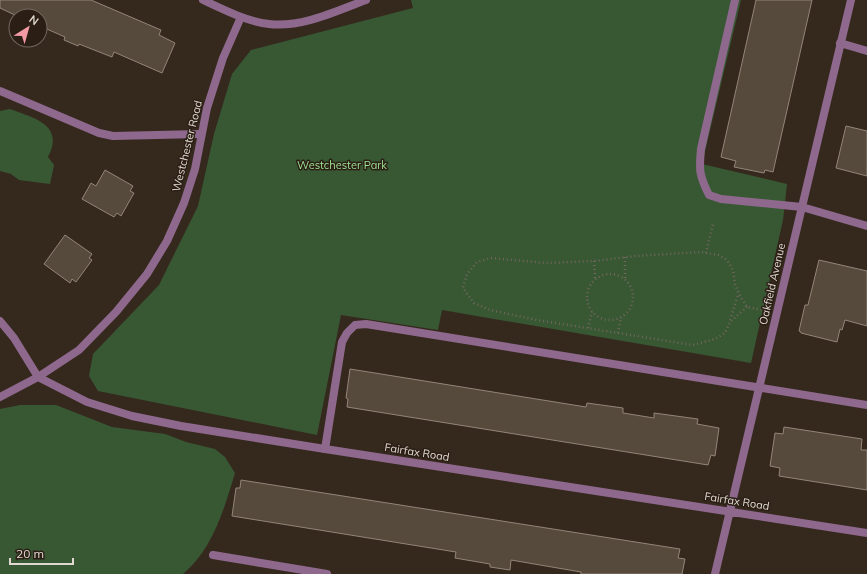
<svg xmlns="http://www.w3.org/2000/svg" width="867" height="574" font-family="Mulish,sans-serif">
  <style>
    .green { fill: #385834 }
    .building { fill: #564a3d; stroke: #938578 }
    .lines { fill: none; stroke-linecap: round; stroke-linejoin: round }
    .path { stroke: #70665c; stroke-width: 2.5; stroke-dasharray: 1 3; stroke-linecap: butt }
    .lane { stroke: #8f698d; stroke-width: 8 }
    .street { stroke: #8f698d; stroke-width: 8 }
    .labels { text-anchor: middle; stroke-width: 3; stroke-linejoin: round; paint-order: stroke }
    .street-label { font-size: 11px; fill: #e0d8d1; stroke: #2b1f15 }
    .park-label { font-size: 11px; fill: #9de395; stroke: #2b1f15 }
  </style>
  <rect width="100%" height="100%" fill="#35291e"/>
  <!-- green -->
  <path class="green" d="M411 0H741L702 164 787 184 783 220 751 363 442 310 438 330 341 315 317 435 98 391 89 376 93 354 159 285 198 206 214 134 232 74 251 50 413 8Z
    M10 109C34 118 65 125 48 157L54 165 50 184 19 180 11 174 0 171V111Z
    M20 405H56L112 427 165 434 186 442 215 449 225 457 235 473C224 509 213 549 183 574H0V409Z"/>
  <!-- building -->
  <path class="building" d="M0 0H91L161 30 159 35 175 43 162 73 114 52 112 57 79 44 78 46 64 40 65 37 40 26V16H17L0 8Z
    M756 0H812L773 172 765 170 764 173 734 167 736 161 721 157Z
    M846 126 867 131V176L836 168Z
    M105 170 133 186 130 191 134 193 121 216 117 213 114 217 82 199 91 183 96 186Z
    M65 235 92 254 89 258 92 260 76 282 72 279 70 283 44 264Z
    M819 260 867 271V326L845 320 842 330 840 329 837 342 801 333V332L799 331 805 305H808Z
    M350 369 586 407 587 403 623 408V413L654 418V413L698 419 697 424 719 428 715 456 711 455 708 465 347 407 348 399 346 398Z
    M784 427 862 439 861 450H867V490L779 476 780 468 770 466 775 433 783 434Z
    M241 480 680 549 678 558 685 559 682 574H581V572L511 560 510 570 490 567V564L455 558 456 552 232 516 236 488H240Z"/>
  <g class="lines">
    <!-- path -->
    <path class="path" d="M706 253 713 224
      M625 257V280
      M594 261 595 278
      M587 297a23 23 0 1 1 46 0a23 23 0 1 1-46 0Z
      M747 307 730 322 725 333 715 339 693 345 537 320 490 310 474 303 463 288 467 274 477 262 491 258 546 263 594 261 636 256 701 252 718 255 727 260 733 270 735 284 739 294 747 307 763 310
      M730 320 738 295
      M588 328 592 312
      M618 333 621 317"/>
    <!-- lane -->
    <path class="lane" d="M735 0 701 149C699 170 699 175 709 195L721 199 802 207
      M840 43 867 51
      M0 91 99 133 113 136 201 134
      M325 449 342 342 347 333 355 325 366 324 867 405
      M213 555 327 574"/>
    <!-- street -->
    <path class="street" d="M203 0C222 9 248 22 269 24 302 28 336 11 366 0
      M802 207 867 226
      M0 321 14 338 38 377 87 402 132 416 181 426 325 449 867 533
      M0 397 38 377 79 350 116 312 147 274 167 241 184 203 195 169 207 108 223 58 241 17
      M715 574 851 0"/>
  </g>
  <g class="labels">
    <!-- street labels -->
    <g class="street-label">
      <text transform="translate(187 146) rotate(-76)" y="4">Westchester Road</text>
      <text transform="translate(772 284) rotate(-77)" y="4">Oakfield Avenue</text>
      <text transform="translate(417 452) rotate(9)" y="4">Fairfax Road</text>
      <text transform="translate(737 501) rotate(9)" y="4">Fairfax Road</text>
    </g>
    <!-- park labels -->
    <g class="park-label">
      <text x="342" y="169">Westchester Park</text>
    </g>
  </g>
  <!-- north arrow -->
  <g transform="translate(28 28) rotate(37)"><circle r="19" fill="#2b1f15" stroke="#736960"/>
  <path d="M0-3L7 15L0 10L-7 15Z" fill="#f49aa4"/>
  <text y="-6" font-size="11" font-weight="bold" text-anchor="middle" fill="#e0d8d1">N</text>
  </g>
  <!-- scale -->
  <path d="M10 558v6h63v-6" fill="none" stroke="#e0d8d1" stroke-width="2"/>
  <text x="16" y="558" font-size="12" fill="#e0d8d1" stroke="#2b1f15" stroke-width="3" paint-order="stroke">20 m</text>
</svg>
